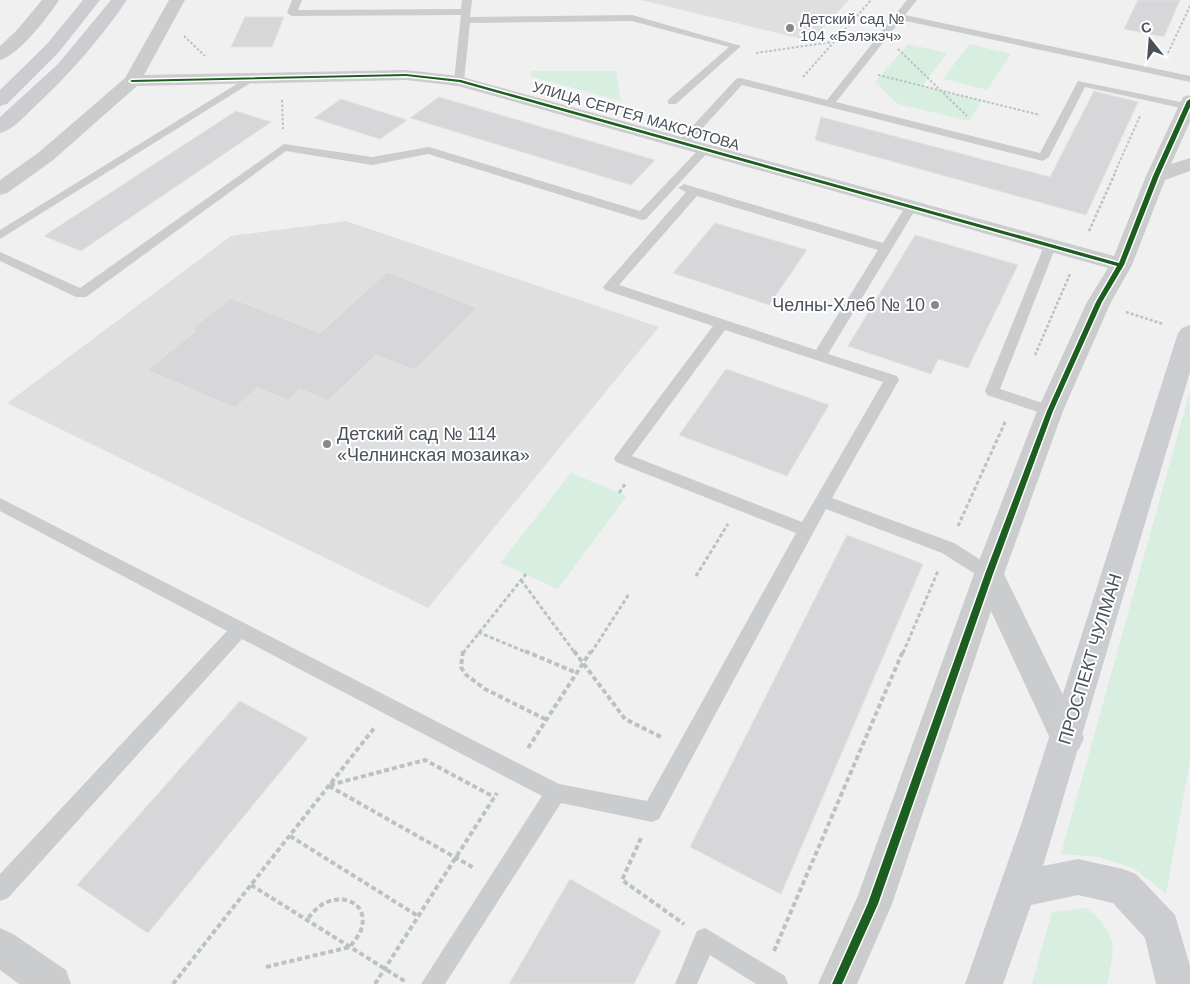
<svg xmlns="http://www.w3.org/2000/svg" width="1190" height="984" font-family="Arial,sans-serif">
  <style>
    .education { fill: #dfdfe0 }
    .green { fill: #d7eee0 }
    .building { fill: #d7d7d9; stroke: #e2e2e3 }
    .lines { fill: none; stroke-linecap: round; stroke-linejoin: round }
    .path-far3 { stroke: #b9c3c0; stroke-width: 2; stroke-dasharray: 2.5 2; stroke-linecap: butt }
    .path-far2 { stroke: #b9c3c0; stroke-width: 2.5; stroke-dasharray: 3 2; stroke-linecap: butt }
    .path-far1 { stroke: #b9c3c0; stroke-width: 3; stroke-dasharray: 4 2.5; stroke-linecap: butt }
    .path { stroke: #b9c3c0; stroke-width: 4; stroke-dasharray: 5 3; stroke-linecap: butt }
    .lane { fill: #cbccce; fill-rule: evenodd }
    .street { fill: #cbccce; fill-rule: evenodd }
    .secondary { fill: #cbcdd0; fill-rule: evenodd }
    .cycleway-casing { stroke: #fff; stroke-width: 3 }
    .cycleway { fill: #1b5e20; fill-rule: evenodd }
    .poi-dot { fill: #84898f; stroke: #fff; stroke-width: 2 }
    .labels { text-anchor: middle; stroke-width: 4; stroke-linejoin: round; paint-order: stroke }
    .far-poi-label { font-size: 15px; fill: #49525b; stroke: #fff; text-anchor: start }
    .far-street-label { font-size: 15px; fill: #49525b; stroke: #fff }
    .poi-label { font-size: 18px; fill: #49525b; stroke: #fff; text-anchor: end }
    .street-label { font-size: 18px; fill: #49525b; stroke: #fff }
  </style>
  <rect width="100%" height="100%" fill="#f1f0f0"/>
  <!-- education -->
  <path class="education" d="M641 0H849L810 41Z
    M346 221 659 327 428 608 7 403 231 236Z"/>
  <!-- green -->
  <path class="green" d="M908 44 947 53 922 86 982 101 969 121 898 104 875 82Z
    M969 44 1011 54 987 90 943 79Z
    M532 71H616L621 101 529 76Z
    M1190 391V761L1166 894 1135 869 1099 857 1061 854Z
    M571 473 627 496 558 589 500 563Z
    M1086 908C1118 934 1116 945 1107 984H1032L1052 912Z"/>
  <!-- building -->
  <path class="building" d="M1138 0H1180L1164 37 1124 29Z
    M245 17H284L272 47H231Z
    M1094 91 1138 102 1086 215 815 140 821 117 1050 177Z
    M439 97 655 160 631 185 410 118Z
    M341 99 407 120 380 139 314 118Z
    M236 111 271 122 81 251 44 236Z
    M715 223 807 250 769 305 673 273Z
    M915 235 1018 265 968 368 938 359 931 374 848 346Z
    M387 272 477 308 415 370 376 355 328 401 300 389 288 400 257 388 235 408 147 370 196 331 192 329 231 298 320 333Z
    M726 369 829 405 787 476 679 435Z
    M847 535 923 564 781 894 690 847Z
    M240 701 308 738 148 933 77 885Z
    M570 879 661 931 634 984H509Z"/>
  <g class="lines">
    <!-- path-far3 -->
    <path class="path-far3" d="M184 36 205 56
      M898 49 967 116
      M756 53 853 39
      M1168 53 1190 6
      M878 75 1040 115
      M803 77 871 0
      M282 100 283 129
      M1115 172 1140 116"/>
    <!-- path-far2 -->
    <path class="path-far2" d="M1089 231 1116 171
      M1126 312 1163 324
      M1035 355 1070 274"/>
    <!-- path-far1 -->
    <path class="path-far1" d="M619 493 626 483
      M958 526 1006 420
      M696 576 728 524
      M521 580 575 653
      M478 632 528 653
      M463 653 526 574
      M591 653 629 594
      M903 653 938 571"/>
    <!-- path -->
    <path class="path" d="M463 651 461 667 465 674 485 689 547 720
      M525 651 577 673
      M574 651 625 719 663 738
      M528 748 591 651
      M330 785 425 760 494 797
      M329 786 474 868
      M290 836 418 916
      M641 838 622 880 684 924
      M251 885 406 982
      M774 951 903 651
      M266 967 350 947C353 942 359 936 361 930 369 906 348 894 327 902 319 905 312 913 307 920
      M173 984 375 727
      M375 984 497 793"/>
    <!-- lane -->
    <path class="lane" d="M292 0H302L298 10 461 9 462 0H472L470 17 632 15 741 46 676 104H668V100L729 47 632 21 470 23 464 81 459 84 454 81 461 15 292 16 287 13Z
      M907 0H917L905 15 1190 76V82L901 20 836 102 1040 153 1078 81 1190 104V110L1085 87 1049 157 1043 161 742 85 686 146H678L676 144 736 79 740 78 827 100Z
      M253 74 258 77 257 79 0 239V230Z
      M284 144 372 157 429 147 640 211 700 148H708L710 150 646 219 642 220 428 154 372 165 286 151 86 297H76L0 261V252L80 288Z
      M684 184 883 243 907 204H915L917 207 828 354 897 376 899 380 832 498 954 543 995 569 998 574 995 579 989 581 983 579 942 553 826 509 659 819 652 822 561 803 445 984H421L542 796 242 639 8 898 0 901V874L227 631 0 511V498L559 784 647 801 796 533 616 462 614 458 713 326 605 290 603 287 686 192 678 188ZM697 196 878 250 816 350 619 285ZM725 330 883 382 802 522 632 456Z
      M1050 242 1056 246 1000 389 1055 407 1058 411 1055 415 1050 416 987 395 985 391 1044 246Z
      M705 928 785 976 788 984H756L710 955 697 984H675L697 931Z"/>
    <!-- street -->
    <path class="street" d="M42 0H59C48 17 19 55 0 60V46L17 30Z
      M169 0H185L144 75 406 70 459 76 1114 256 1146 176 1181 101 1183 97 1190 95V122L1171 164 1190 158V171L1165 180 1132 265 1111 302 1063 411 1004 574 1084 738 1079 749 1067 753 1055 749 991 611 892 904 857 984H818L857 898 974 574 1037 411 1087 302 1108 268 458 86 406 80 137 86 52 161 7 193 0 195V180L38 153 125 78Z
      M0 928 13 934 66 970 71 984H19L0 970Z"/>
    <!-- secondary -->
    <path class="secondary" d="M83 0H100L59 52 7 104 0 106V90L47 44Z
      M111 0H127C99 41 67 77 31 110 22 119 12 130 0 133V117L58 64Z
      M1190 325V372L1043 866 1078 859 1123 869 1136 874 1175 915 1190 966V984H1156L1145 938 1113 903 1078 895 1031 905 1003 984H965L1022 822 1178 333 1182 328Z"/>
    <!-- cycleway casing -->
    <g class="cycleway-casing">
      <path id="cycleway" d="M406 74 461 80 1119 263 1153 176 1187 101 1190 99V107L1159 176 1124 265 1102 302 1053 411 993 574 878 904 842 984H832L868 903 985 574 1047 411 1096 302 1117 266 459 82 406 76 132 82 130 81 132 80Z"/>
    </g>
    <!-- cycleway -->
    <use href="#cycleway" class="cycleway"/>
  </g>
  <!-- markers -->
  <g class="poi-dot">
    <circle cx="790" cy="28" r="5"/>
    <circle cx="935" cy="305" r="5"/>
    <circle cx="327" cy="444" r="5"/>
  </g>
  <g class="labels">
    <!-- far-poi labels -->
    <g class="far-poi-label">
      <text x="800" y="24">Детский сад №<tspan x="800" dy="17">104 «Бэлэкэч»</tspan></text>
    </g>
    <!-- far-street labels -->
    <g class="far-street-label">
      <text transform="translate(636 116) rotate(16)" y="5">УЛИЦА СЕРГЕЯ МАКСЮТОВА</text>
    </g>
    <!-- poi labels -->
    <g class="poi-label">
      <text x="925" y="311">Челны-Хлеб № 10</text>
      <text x="337" y="440" text-anchor="start">Детский сад № 114<tspan x="337" dy="21">«Челнинская мозаика»</tspan></text>
    </g>
    <!-- street labels -->
    <g class="street-label">
      <text transform="translate(1090 659) rotate(-73)" y="6">ПРОСПЕКТ ЧУЛМАН</text>
    </g>
  </g>
  <!-- north arrow -->
  <g transform="translate(1150 40) rotate(343)" stroke="#ffffff" stroke-width="4" paint-order="stroke">
  <path d="M0-4L9 19L0 12L-9 19Z" fill="#49525b"/>
  <text y="-8" font-size="14" font-weight="bold" text-anchor="middle" fill="#49525b">С</text>
  </g>
</svg>
